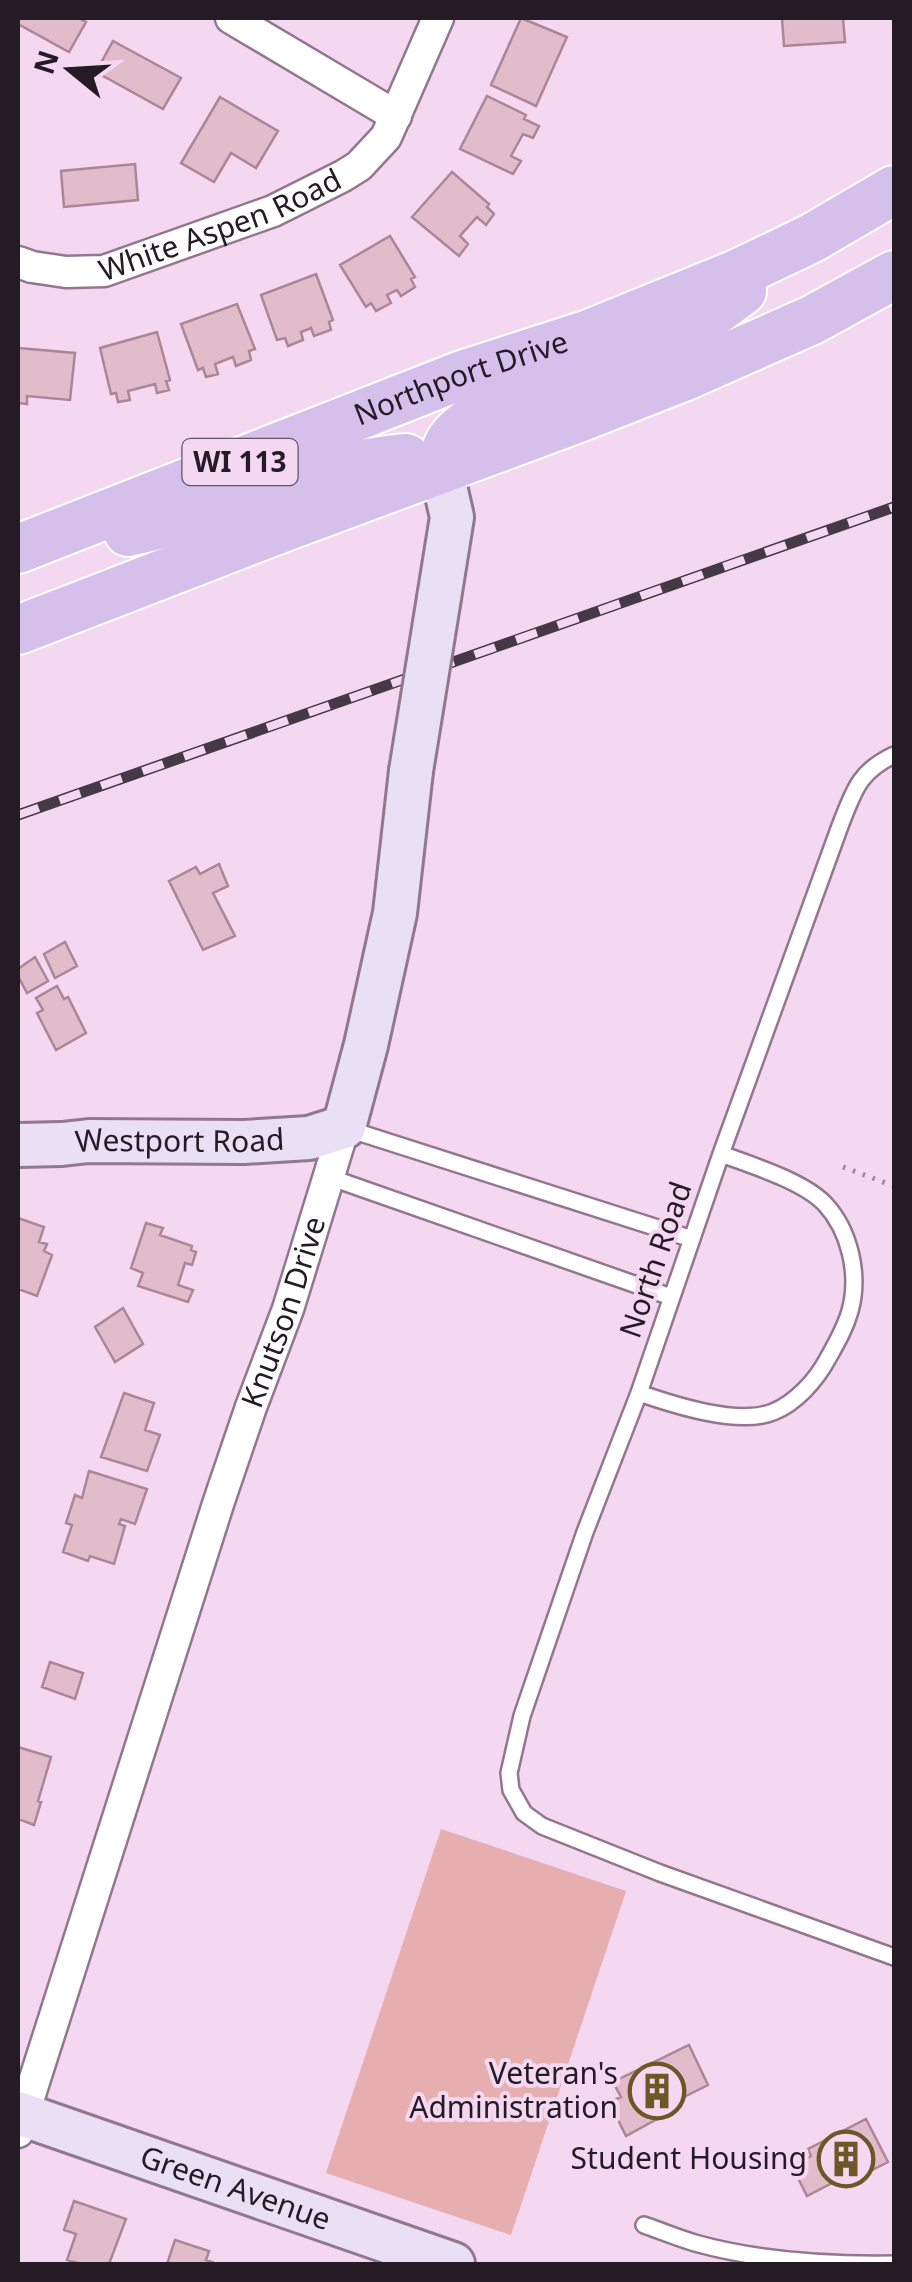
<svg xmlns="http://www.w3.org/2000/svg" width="912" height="2282" font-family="'Noto Sans',sans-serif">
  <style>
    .green { fill: #e7aeb0 }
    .building { fill: #e2bccb; stroke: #ab8795; stroke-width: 2.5 }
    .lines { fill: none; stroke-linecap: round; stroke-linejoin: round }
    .lane-casing { stroke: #92778f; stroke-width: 20 }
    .street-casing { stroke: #92778f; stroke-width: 35 }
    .secondary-casing { stroke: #92778f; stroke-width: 48 }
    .primary-casing { stroke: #fff; stroke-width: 52 }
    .path { stroke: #9f8a9e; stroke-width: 5; stroke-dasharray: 2.5 8; stroke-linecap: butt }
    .lane { stroke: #fff; stroke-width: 15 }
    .street { stroke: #fff; stroke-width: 30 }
    .secondary { stroke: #eae0f5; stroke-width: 42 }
    .primary { stroke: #d5c0ec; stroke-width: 48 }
    .rail-casing { stroke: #463946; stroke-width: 11 }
    .rail { stroke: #f4d7f1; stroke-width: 8; stroke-dasharray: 22; stroke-linecap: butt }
    .secondary-bridge-casing { stroke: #92778f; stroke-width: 48; stroke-linecap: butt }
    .secondary-bridge { stroke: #eae0f5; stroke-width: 42 }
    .labels { text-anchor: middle; stroke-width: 8; stroke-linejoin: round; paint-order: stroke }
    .shield { fill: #f4d7f1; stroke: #635362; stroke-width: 2.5 }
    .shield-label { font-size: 28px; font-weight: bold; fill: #251b25 }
    .street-label { font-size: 30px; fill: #251b25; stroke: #f4d7f1 }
    .poi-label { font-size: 30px; fill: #251b25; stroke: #f4d7f1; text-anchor: end }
  </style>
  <rect width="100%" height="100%" fill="#f4d7f1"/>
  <!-- green -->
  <path class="green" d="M441 1829 626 1891 511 2235 326 2173Z"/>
  <!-- building -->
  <path class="building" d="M18 18H78L86 22 69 52 18 24Z
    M521 18 567 37 536 106 491 85Z
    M782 18H843L845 42 784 46Z
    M113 41 181 78 163 109 96 72Z
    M487 96 526 115 524 119 539 126 533 138 523 134 511 156 521 161 513 174 460 149Z
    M220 97 278 131 256 168 231 153 214 182 181 163Z
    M135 164 138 200 64 207 61 171Z
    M452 172 489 204 487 207 494 214 486 225 477 217 460 236 468 244 459 256 412 217Z
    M390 236 415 277 411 279 415 287 401 296 397 290 387 295 391 303 376 311 371 303 366 307 340 265Z
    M316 274 333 320 329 322 331 330 314 336 311 328 301 332 303 340 288 346 285 338 277 340 261 295Z
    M237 304 255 349 249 351 251 360 236 366 233 357 215 364 218 374 206 377 203 368 198 370 181 324Z
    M157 332 170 380 166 381 169 390 157 393 155 384 128 391 130 400 118 402 116 393 111 394 100 348Z
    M18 348 75 353 70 400 27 396V404L18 403Z
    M219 864 228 886 213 893 235 936 203 950 169 881 196 867 200 874Z
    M65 942 77 966 55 978 44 954Z
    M35 957 48 981 27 993 18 976V969Z
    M57 986 64 999 68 997 86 1033 56 1050 37 1013 43 1010 36 998Z
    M18 1218 44 1227 39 1242 47 1244 44 1251 52 1255 37 1296 18 1289Z
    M146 1223 163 1228 160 1235 192 1246 191 1250 196 1252 192 1265 185 1263 178 1285 193 1290 188 1302 138 1286 143 1273 131 1268Z
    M123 1308 143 1344 115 1362 95 1327Z
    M124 1393 154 1403 145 1430 160 1435 147 1471 101 1457Z
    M89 1471 147 1489 135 1524 121 1519 119 1524 125 1526 114 1564 90 1556 88 1561 63 1552 72 1525 66 1523 75 1495 82 1498Z
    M50 1662 83 1673 75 1699 42 1687Z
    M18 1747 51 1757 38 1801 41 1802 34 1825 18 1819Z
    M689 2045 708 2085 678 2100 681 2106 626 2136 609 2102 621 2097 613 2082Z
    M866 2119 888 2162 858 2177 855 2171 807 2196 792 2166 811 2156 808 2149Z
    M74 2201 126 2219 109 2264H81L67 2260 76 2234 64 2230Z
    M175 2240 209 2251 206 2260 212 2262 210 2264H167Z"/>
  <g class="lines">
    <!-- lane casing -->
    <g class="lane-casing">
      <path id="lane" d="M894 755C858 772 854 791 840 826L721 1154 639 1393 585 1532 522 1716 509 1773 511 1790 524 1813 542 1826 660 1873 894 1957
        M348 1129 692 1239
        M329 1177 671 1297
        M639 1393C674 1405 738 1426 773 1412 796 1403 816 1380 827 1360 836 1344 845 1329 850 1311 860 1275 850 1231 825 1204 803 1181 751 1165 721 1154
        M644 2225C661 2231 678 2238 695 2243 759 2261 829 2265 894 2264"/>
    </g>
    <!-- street casing -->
    <g class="street-casing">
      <g id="street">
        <path d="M231 18 396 116"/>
        <path id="s1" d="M18 262 32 267 66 272 104 271 273 211 343 176 359 166 386 137 438 18"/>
        <path id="s2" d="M18 2132 219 1501 251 1407 288 1309 344 1127"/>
      </g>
    </g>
    <!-- secondary casing -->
    <g class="secondary-casing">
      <g id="secondary">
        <path d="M439 598 452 517 441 469"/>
        <path id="s3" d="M18 1145 62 1144 89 1141 244 1142 309 1138 344 1127 366 1045 395 913 411 771"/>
        <path id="s4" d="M18 2113 453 2264"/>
      </g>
    </g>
    <!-- primary casing -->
    <g class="primary-casing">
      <g id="primary">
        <path d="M441 469C443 459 445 449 451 440 480 399 581 387 626 365 670 345 704 319 742 291"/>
        <path d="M128 532C222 512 310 466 406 458"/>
        <path id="s5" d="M18 549 462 375 589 334 737 274 812 238 894 190"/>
        <path d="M18 630 279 529 581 417 683 377 812 320 894 275"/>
      </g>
    </g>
    <!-- path -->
    <path class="path" d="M843 1167 894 1186"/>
    <!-- lane -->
    <use href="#lane" class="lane"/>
    <!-- street -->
    <use href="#street" class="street"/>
    <!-- secondary -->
    <use href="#secondary" class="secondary"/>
    <!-- primary -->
    <use href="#primary" class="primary"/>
    <!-- rail casing -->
    <g class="rail-casing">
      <path id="rail" d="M18 815 894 507"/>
    </g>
    <!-- rail -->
    <use href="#rail" class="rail"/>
    <!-- secondary-bridge casing -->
    <g class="secondary-bridge-casing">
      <path id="secondary-bridge" d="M411 771 439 598"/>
    </g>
    <!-- secondary-bridge -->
    <use href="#secondary-bridge" class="secondary-bridge"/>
  </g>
  <!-- icons -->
  <defs>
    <g id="building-ring" transform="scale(2.875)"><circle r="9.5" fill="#f4d7f1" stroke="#6c5827" stroke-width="1.5"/><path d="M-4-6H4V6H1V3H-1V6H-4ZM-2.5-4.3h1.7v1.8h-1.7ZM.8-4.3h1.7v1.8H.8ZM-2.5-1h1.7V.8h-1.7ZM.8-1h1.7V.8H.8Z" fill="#6c5827"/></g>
  </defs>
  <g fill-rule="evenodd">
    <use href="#building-ring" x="657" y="2091"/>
    <use href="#building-ring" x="846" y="2159"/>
  </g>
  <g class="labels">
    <!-- shield labels -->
    <rect class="shield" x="182.5" y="439" width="115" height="46" rx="8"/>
    <g class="shield-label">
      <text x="240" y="472">WI 113</text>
    </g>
    <!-- street labels -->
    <g class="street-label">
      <text dy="10" stroke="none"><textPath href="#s1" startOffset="212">White Aspen Road</textPath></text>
      <text dy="10" stroke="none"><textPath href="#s5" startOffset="475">Northport Drive</textPath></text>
      <text dy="10" stroke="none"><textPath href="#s3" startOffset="162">Westport Road</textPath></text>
      <text transform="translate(656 1260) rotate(-71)" y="10">North Road</text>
      <text dy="10" stroke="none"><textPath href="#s2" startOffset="862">Knutson Drive</textPath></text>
      <text dy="10" stroke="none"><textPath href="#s4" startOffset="230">Green Avenue</textPath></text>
    </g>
    <!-- poi labels -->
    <g class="poi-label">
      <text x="618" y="2084">Veteran's<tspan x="618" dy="34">Administration</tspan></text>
      <text x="807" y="2169">Student Housing</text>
    </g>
  </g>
  <!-- border -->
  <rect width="912" height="2282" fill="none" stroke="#251b25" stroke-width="40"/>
  <!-- north arrow -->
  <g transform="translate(70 70) rotate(288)" stroke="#f4d7f1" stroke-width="8" paint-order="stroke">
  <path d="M0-8L18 38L0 25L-18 38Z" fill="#251b25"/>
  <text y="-15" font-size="28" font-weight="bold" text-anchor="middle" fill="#251b25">N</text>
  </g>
</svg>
